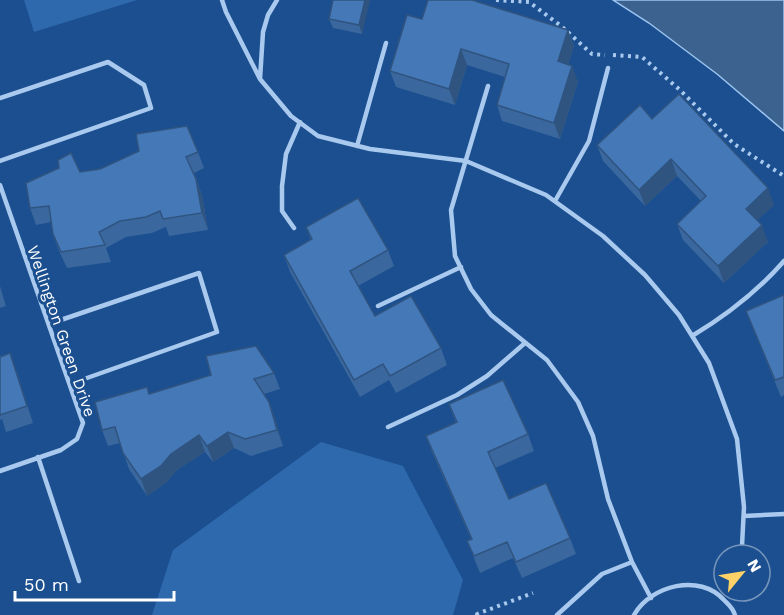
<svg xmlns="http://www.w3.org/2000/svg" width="784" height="615" font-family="'Work Sans',sans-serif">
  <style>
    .green { fill: #2e69ad }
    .water { fill: #3c6290; stroke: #9cc4f0; stroke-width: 1.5 }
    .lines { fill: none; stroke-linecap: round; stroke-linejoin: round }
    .path { stroke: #a9c9ee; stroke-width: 4; stroke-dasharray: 3 4.5; stroke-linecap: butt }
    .lane { stroke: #a9c9ee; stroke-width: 4.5 }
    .wall { fill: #3a679d }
    .shaded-wall { fill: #305480 }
    .building { fill: #4478b7; stroke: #305480; stroke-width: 1.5 }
    .labels { text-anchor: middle; stroke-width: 6; stroke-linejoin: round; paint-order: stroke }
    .street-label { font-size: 16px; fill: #fff; stroke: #1b4f8f }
  </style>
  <rect width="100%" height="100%" fill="#1b4f8f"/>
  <!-- green -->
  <path class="green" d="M24 0H137L34 32Z
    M321 442 403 466 463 580 453 615H152L173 550Z"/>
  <!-- water -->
  <path class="water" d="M613 0H784V131L717 74 649 23Z"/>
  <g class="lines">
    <!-- path -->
    <path class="path" d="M496 0 529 2 561 26 592 54 605 55
      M613 55 642 57 680 90 734 144 784 176
      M477 615V614L533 593"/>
    <!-- lane -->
    <path class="lane" d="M222 0 226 12 260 79 291 116 318 136 370 149 466 161 546 195 603 236 645 275 679 315 709 363 737 439 744 507 742 546 739 555
      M260 79 263 32 268 15 277 0
      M488 86 451 210 455 256 471 289 491 315 547 360 578 402 593 436 608 499 632 562 651 598
      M0 98 108 62 144 85 151 108 0 161
      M357 146 386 43
      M0 185 83 423 77 439 61 450 0 471
      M555 201 589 141 608 68
      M294 228 282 211V186L286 154 300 122
      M378 306 461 267
      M49 324 199 273 217 332 70 384
      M692 336C727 315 757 292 784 261
      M388 427 457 395 487 376 525 343
      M38 457 79 581
      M744 516 784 514
      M557 615 602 574 632 562
      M634 615C651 585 700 573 724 600 729 605 733 608 735 615"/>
  </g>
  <!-- wall -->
  <path class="wall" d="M333 0H369L362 34 333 28 329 19Z
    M422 19 568 30 574 46 568 65 578 82 560 139 502 121 497 105 505 77 467 65 455 105 396 87 390 71Z
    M652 119 774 205 757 220 768 242 724 283 683 240 677 224 701 201 677 176 645 206 603 161 597 145Z
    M198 152 204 168 194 173 202 195 208 230 169 236 166 227 152 233 126 237 106 248 111 262 67 268 59 251 53 234 51 222 36 225 30 208 80 172Z
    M306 227 388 250 394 266 358 286 375 316 441 348 447 365 396 393 389 380 360 397 290 272 284 255 311 240Z
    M0 286 6 306 0 308Z
    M784 295V395L781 397 746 311Z
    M0 355 16 370 33 423 6 432 2 419 0 420Z
    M274 373 280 389 264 394 269 402 275 419 283 446 251 456 234 448 213 462 205 452 177 470 167 482 147 496 129 469 120 443 108 446 102 430 147 387 149 394Z
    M449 404 528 434 534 451 495 468 509 499 570 538 576 554 522 578 513 558 480 573 467 541 471 539 432 452 426 436 456 423Z"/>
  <!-- shaded-wall -->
  <path class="shaded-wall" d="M365 0H369L370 1 362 34 359 25Z
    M568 30 574 46 564 78 558 61Z
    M461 49 467 65 455 105 449 89Z
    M572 66 578 82 560 139 554 123Z
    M671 159 677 176 645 206 639 190Z
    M196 179 202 195 208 230 202 213Z
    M768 188 774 205 752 225 746 209Z
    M762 225 768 242 724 283 718 266Z
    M269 402 275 419 283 446 277 430Z
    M228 432 234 448 213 462 207 446Z
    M199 435 205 452 177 470 167 482 147 496 141 479 171 454Z"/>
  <!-- building -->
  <path class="building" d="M333 0H365L359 25 329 19Z
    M428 0H472L568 30 558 61 572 66 554 123 497 105 509 64 461 49 449 89 390 71 407 15 422 19Z
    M679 94 768 188 746 209 762 225 718 266 677 224 706 196 671 159 639 190 597 145 640 105 652 119Z
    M187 126 198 152 186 157 196 179 202 213 163 219 160 211 146 217 120 221 99 232 105 245 61 252 53 234 49 206 30 208 26 183 59 168 58 160 71 153 80 172 100 169 139 151 136 134Z
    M358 198 388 250 350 271 375 316 411 296 441 348 390 376 383 364 354 380 284 255 312 239 306 227Z
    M784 295V377L775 380 746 311Z
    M256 346 274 373 254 379 269 402 277 430 245 439 228 432 207 446 199 435 171 454 161 466 141 479 123 453 115 427 102 430 95 402 147 387 149 394 211 375 206 356Z
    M10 353 27 406 0 415V357Z
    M503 380 528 434 488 452 509 499 546 483 570 538 516 562 507 542 474 556 467 541 472 539 426 436 457 422 449 404Z"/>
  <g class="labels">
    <!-- street labels -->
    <g class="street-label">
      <text transform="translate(62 331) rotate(71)" y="6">Wellington Green Drive</text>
    </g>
  </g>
  <!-- north arrow -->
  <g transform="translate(742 573) rotate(60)"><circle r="28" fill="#1b4f8f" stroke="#7695bc" stroke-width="1.5"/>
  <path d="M0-4.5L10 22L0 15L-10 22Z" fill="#ffd166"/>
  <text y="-9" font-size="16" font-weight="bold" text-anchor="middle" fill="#ffffff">N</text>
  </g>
  <!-- scale -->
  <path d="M15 591v9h159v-9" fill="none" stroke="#ffffff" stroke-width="3"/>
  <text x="24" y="591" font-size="18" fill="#ffffff" stroke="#1b4f8f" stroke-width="4.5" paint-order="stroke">50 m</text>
</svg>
